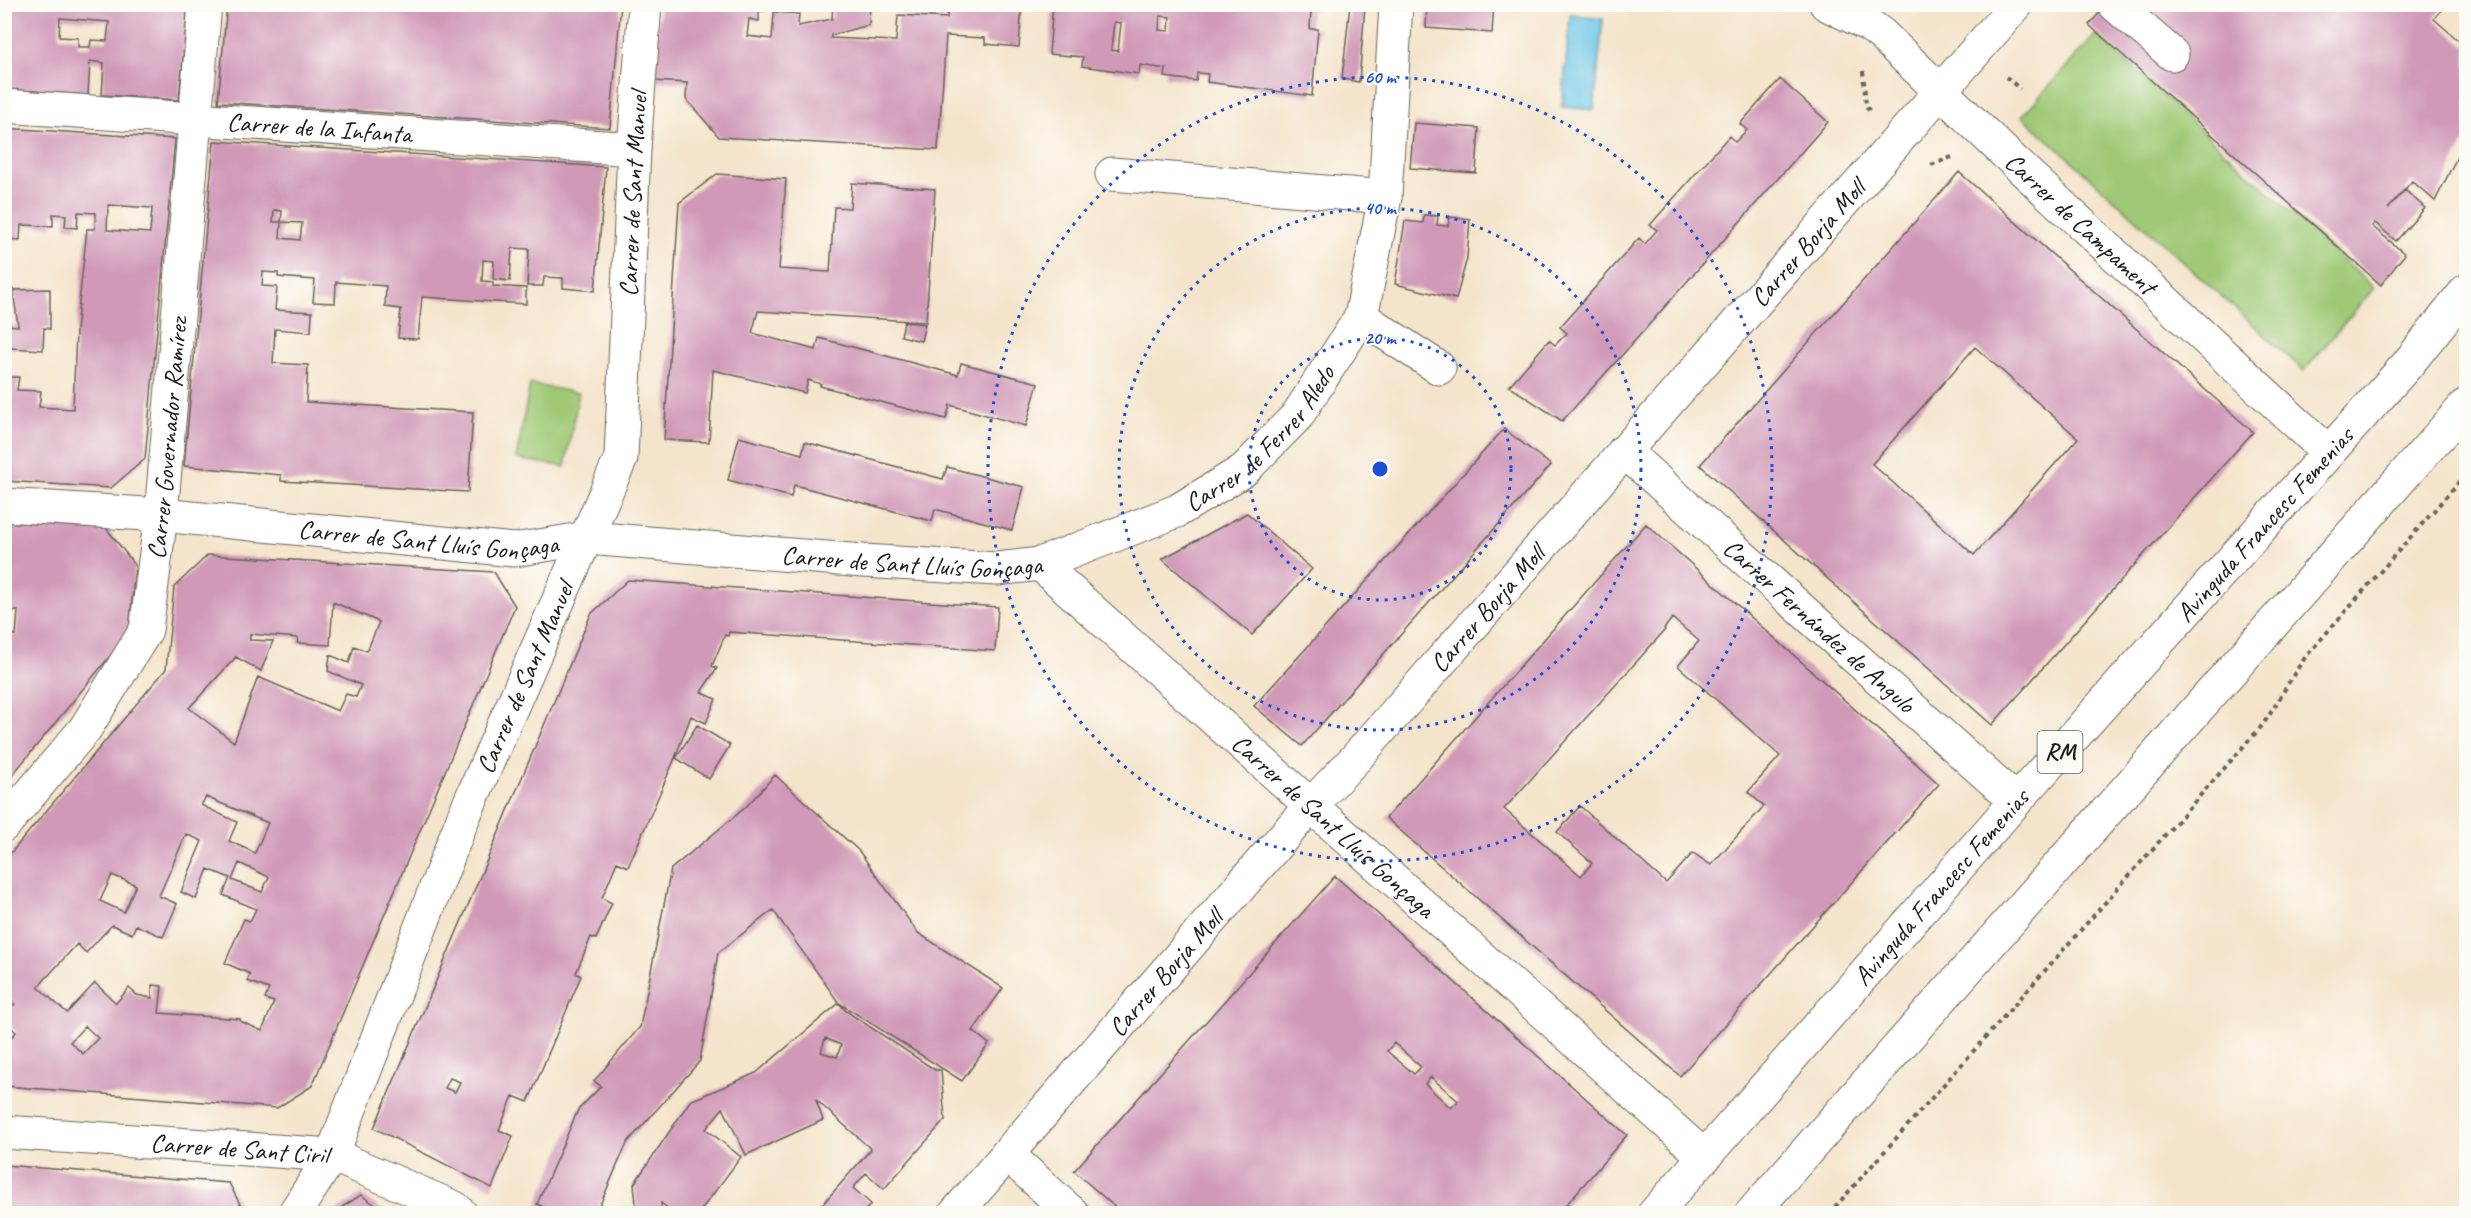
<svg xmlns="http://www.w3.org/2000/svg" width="2471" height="1218" font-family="Caveat,sans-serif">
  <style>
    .green { fill: #9fc976; stroke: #5e7249; stroke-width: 1.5 }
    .water { fill: #68c4e6; stroke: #427081; stroke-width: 1.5 }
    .building { fill: #d099b7; fill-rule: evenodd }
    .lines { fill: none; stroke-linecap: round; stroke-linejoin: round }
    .minor-casing { stroke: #686259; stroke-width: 35 }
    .major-casing { stroke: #686259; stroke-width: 35 }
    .path { stroke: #686259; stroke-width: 4; stroke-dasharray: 4.5 4.5; stroke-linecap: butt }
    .minor { stroke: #fff; stroke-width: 33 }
    .major { stroke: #fff; stroke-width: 33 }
    .ring { fill: none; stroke: #1d4ed8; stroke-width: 3; stroke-dasharray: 3 6 }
    .labels { text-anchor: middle; stroke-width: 4.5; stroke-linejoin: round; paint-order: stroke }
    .shield { fill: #fdfcf7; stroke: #605f5e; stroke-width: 1.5 }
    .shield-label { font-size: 24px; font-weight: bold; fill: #1c1c1c }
    .street-label { font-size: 26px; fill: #1c1c1c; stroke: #fdfcf7 }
    .centre { fill: #1d4ed8; stroke: #fdfcf7; stroke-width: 3 }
    .ring-label { font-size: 18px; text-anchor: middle; font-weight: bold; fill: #1d4ed8; stroke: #fdfcf7; stroke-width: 4.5; stroke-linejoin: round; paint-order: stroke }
  </style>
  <rect width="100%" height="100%" fill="#fdfcf7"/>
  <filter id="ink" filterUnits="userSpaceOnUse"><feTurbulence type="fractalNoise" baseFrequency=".0167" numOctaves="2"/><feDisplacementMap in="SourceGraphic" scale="12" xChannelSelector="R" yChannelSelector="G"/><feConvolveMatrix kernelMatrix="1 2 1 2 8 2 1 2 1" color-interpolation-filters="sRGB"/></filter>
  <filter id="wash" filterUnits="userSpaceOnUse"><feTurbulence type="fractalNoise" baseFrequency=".008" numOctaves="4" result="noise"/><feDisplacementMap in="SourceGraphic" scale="24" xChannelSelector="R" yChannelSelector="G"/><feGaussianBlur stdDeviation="1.35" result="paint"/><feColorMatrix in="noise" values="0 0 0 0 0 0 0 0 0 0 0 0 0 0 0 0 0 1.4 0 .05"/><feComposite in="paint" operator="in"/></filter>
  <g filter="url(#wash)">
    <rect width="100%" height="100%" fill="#f4e4cb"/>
    <!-- green -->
    <path class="green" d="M2096 34 2374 288 2304 371 2022 116Z
      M530 384 579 393 565 467 516 459Z"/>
    <!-- water -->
    <path class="water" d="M1570 15 1603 19 1594 110 1562 107Z"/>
    <g id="blocks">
      <!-- building -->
      <path class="building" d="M4 4H188L179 100 102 95 104 63 90 61 88 95 4 89ZM60 18 109 22 107 41 91 40 90 47H78V38L59 37Z
        M227 4H621L610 128 218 102Z
        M660 4H763L762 11H759V21L749 19 747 36 772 39 774 12 799 14 798 26 832 19 833 4H870L869 25 831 35V38L896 41 898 15 947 18 948 4H1022L1019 47 985 44V38L946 36 938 150 719 137 686 99 687 83 653 81Z
        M1053 4H1320L1319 10H1311L1310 29H1318L1312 96 1207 82 1208 74 1197 73 1196 81 1165 77 1166 69 1140 65 1139 74 1082 66 1083 57 1049 54ZM1160 16 1170 17 1169 31 1159 30ZM1114 22 1121 23 1118 51 1111 50Z
        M1350 4H1371L1370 7 1365 6 1359 82 1342 79Z
        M1427 4H1494L1492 33 1426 28Z
        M2107 4H2446L2434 19 2466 47V139L2435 201 2412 181 2388 209 2405 190 2425 208 2396 241 2375 223 2372 226 2405 254 2381 285 2089 25Z
        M1780 79 1828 122 1624 353 1562 421 1509 386 1549 340 1555 345 1567 333 1560 327 1639 238 1645 244 1657 230 1650 225 1729 136 1735 142 1747 130 1740 124Z
        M1414 123 1479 128 1476 173 1410 168Z
        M4 128 175 139 145 459 111 488 5 481V325L18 326 13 290 50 289V329L44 328 43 350 9 348 8 377H19L17 390 41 391 39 407 73 409 76 331 87 229H95L96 213 78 212 77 228 65 227 66 215 53 214V226L21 225 20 240 8 239 7 244H4ZM108 205 152 208 150 233 107 230Z
        M214 141 606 167 595 291 563 288V278L544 277 543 286H527L529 249 512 248 510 281 493 279 494 261 483 260 482 281 493 282V286L526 288V304L422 297 418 339 398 338 401 309 385 307 386 286 336 282 335 303 313 302 315 280 278 277V273L263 272 262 286 277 287 275 310 312 312 311 332 275 329 273 363 308 365 306 402 473 412 468 492 281 481V475L184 466ZM274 210 282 211 281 222 302 223 300 240 280 238 281 222H273Z
        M1959 172 2253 432 1992 725 1700 465ZM1975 347 2078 438 1974 555 1872 464Z
        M717 174 786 179 779 269 830 272 834 207 850 208 852 183 935 189 926 322 758 311 752 333 816 350 819 338 958 375 961 363 1038 383 1026 426 950 405 946 419 820 386 821 384 808 380 805 393 713 370 709 442 664 440 679 203Z
        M1424 215 1438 216 1437 225 1448 226 1450 217 1470 219 1467 258 1456 299 1395 284 1405 221 1423 223Z
        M904 322 925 324 921 341 901 336Z
        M1504 429 1551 465 1302 746 1254 706Z
        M739 437 802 454 805 442 943 479 947 467 1024 487 1012 530 935 509 932 521 794 485 791 497 728 480Z
        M1247 513 1312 569 1252 635 1162 559Z
        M4 522 106 528 135 565 129 633 5 784V634L16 635 18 611 4 610Z
        M1646 524 1939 784 1680 1076 1386 818ZM1672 618 1699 641 1678 666 1780 756 1748 792 1764 806 1711 865 1693 853 1666 883 1580 806 1557 832 1592 863 1581 876 1504 809 1665 630 1664 629Z
        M208 555 494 572 515 606 312 1086 277 1108 5 1086V1046L16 1032 4 1021V1015L15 1004 4 995V861L166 669 174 587ZM333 602 379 622 367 651 354 646 349 663 330 655 328 671 361 685 356 697 346 694 338 711 258 677 234 742 189 708 236 657 261 671 273 641 250 640V634L298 638 297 643 330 645ZM206 797 268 823 255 853 229 841 237 822 201 805ZM186 834 202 841 181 892 196 899 208 869 230 878 223 895 256 909 250 921 244 919 225 963 250 974 247 981 269 989 265 999 274 1002 262 1031 240 1021V1019L159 1013 162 986 152 985V998L137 995 129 988 116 1003 95 983 67 1013 38 987 77 944 86 953 112 925 132 934 136 925 163 937 177 904 159 896ZM239 863 269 877 262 892 232 880ZM112 875 136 885 124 912 100 901ZM85 1026 98 1038 83 1054 70 1042Z
        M628 580 998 607 995 651 729 632 728 636 725 635 712 666 717 668 701 692 716 699 706 723 691 716 675 758 628 867 617 862 602 898 612 903 596 939 591 937 576 973 581 976 528 1102 513 1096 499 1130 513 1136 492 1188 374 1128 591 614ZM450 1078 460 1082 455 1092 445 1088Z
        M697 725 730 745 709 779 676 758Z
        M775 775 859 851 918 933 1003 988 973 1031 989 1044 962 1081 839 1003 846 1011 935 1070H941L945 1120 884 1189 866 1173 853 1188 871 1204 862 1214H814L871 1149 816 1100 823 1120 746 1155 723 1108 706 1129 741 1157 698 1214H675L661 1203V1214H637L634 1184 690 1101 756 1073 839 1003 773 910 718 953 700 1061 627 1143 596 1214H559L537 1204 578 1110 601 1086 594 1081 640 1027 671 869 746 807ZM825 1038 841 1045 837 1057 821 1052Z
        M1335 876 1627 1135 1558 1214H1123L1074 1171ZM1394 1043 1421 1067 1414 1074 1387 1051ZM1431 1077 1458 1101 1451 1108 1425 1084Z
        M4 1165 229 1183 245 1214H4Z
        M361 1195 388 1214H331Z"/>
    </g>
  </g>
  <g filter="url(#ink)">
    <use href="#blocks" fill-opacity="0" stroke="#686259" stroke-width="1.5"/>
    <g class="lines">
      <!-- minor casing -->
      <g class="minor-casing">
        <g id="minor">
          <path id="s1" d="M1826 4 1869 25 1881 34 2005 153 2328 452"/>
          <path d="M2114 4 2172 54"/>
          <path id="s2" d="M4 106 634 149"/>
          <path d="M1112 174 1385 197"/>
          <path d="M1361 317 1439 368"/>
          <path id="s3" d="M1624 451 2016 801"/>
          <path id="s4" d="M4 505 161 515 514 550 588 538 863 561 997 569 1040 564 1177 511 1244 470 1297 416 1361 317 1385 197 1396 4"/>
          <path id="s5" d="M1040 564 1705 1157"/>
          <path id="s6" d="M4 825 85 729 146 630 161 515 205 4"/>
          <path id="s7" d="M4 1132 332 1155 455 1208 461 1214"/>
          <path d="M1007 1154 1073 1214"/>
          <path id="s8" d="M294 1214 332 1155 463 818 621 458 634 149 645 4"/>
          <path id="s9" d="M955 1214 1312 804 1356 758 2017 4"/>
        </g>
      </g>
      <!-- major casing -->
      <g class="major-casing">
        <g id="major">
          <path id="s10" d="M1654 1214 2016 801 2407 365 2466 291"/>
          <path d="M1751 1214 2466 405"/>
        </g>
      </g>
      <!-- path -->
      <path class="path" d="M1863 71 1866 106 1871 113
        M2006 77 2020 89
        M1931 165 1952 157
        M1829 1214 2260 728C2278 705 2289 678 2308 654L2466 474"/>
      <!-- minor -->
      <use href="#minor" class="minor"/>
      <!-- major -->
      <use href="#major" class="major"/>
    </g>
  </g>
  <!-- distance rings -->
  <g class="ring">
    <circle cx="1380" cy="469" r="131"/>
    <circle cx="1380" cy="469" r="261"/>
    <circle cx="1380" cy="469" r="392"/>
  </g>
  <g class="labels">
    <!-- shield labels -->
    <rect class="shield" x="2037.5" y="731" width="45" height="42" rx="4.5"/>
    <g class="shield-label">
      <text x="2060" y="760">RM</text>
    </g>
    <!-- street labels -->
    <g class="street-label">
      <text dy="9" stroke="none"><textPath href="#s2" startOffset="316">Carrer de la Infanta</textPath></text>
      <text dy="9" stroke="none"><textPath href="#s8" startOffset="1089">Carrer de Sant Manuel</textPath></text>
      <text dy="9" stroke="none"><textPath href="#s1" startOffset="338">Carrer de Campament</textPath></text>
      <text dy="9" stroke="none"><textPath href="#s9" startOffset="1292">Carrer Borja Moll</textPath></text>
      <text dy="9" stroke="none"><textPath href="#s4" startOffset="1299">Carrer de Ferrer Aledo</textPath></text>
      <text dy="9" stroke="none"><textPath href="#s6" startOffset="435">Carrer Governador Ramírez</textPath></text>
      <text dy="9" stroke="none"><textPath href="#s10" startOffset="921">Avinguda Francesc Femenias</textPath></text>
      <text dy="9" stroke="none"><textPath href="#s4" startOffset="426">Carrer de Sant Lluís Gonçaga</textPath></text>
      <text dy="9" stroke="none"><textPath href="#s4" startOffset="912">Carrer de Sant Lluís Gonçaga</textPath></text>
      <text dy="9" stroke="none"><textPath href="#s9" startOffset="806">Carrer Borja Moll</textPath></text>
      <text dy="9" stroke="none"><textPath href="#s3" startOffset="262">Carrer Fernández de Angulo</textPath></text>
      <text dy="9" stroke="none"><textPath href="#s8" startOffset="585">Carrer de Sant Manuel</textPath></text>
      <text dy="9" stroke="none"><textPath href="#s5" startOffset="393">Carrer de Sant Lluís Gonçaga</textPath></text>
      <text dy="9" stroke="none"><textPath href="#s10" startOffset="435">Avinguda Francesc Femenias</textPath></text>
      <text dy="9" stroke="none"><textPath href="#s9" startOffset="320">Carrer Borja Moll</textPath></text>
      <text dy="9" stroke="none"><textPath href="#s7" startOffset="236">Carrer de Sant Ciril</textPath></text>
    </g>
  </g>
  <circle cx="1380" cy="469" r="9" class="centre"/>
  <g class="ring-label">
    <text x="1380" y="83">60 m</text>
    <text x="1380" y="214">40 m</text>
    <text x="1380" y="344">20 m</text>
  </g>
  <!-- margin -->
  <rect width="2471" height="1218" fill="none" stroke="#fdfcf7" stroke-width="24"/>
</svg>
